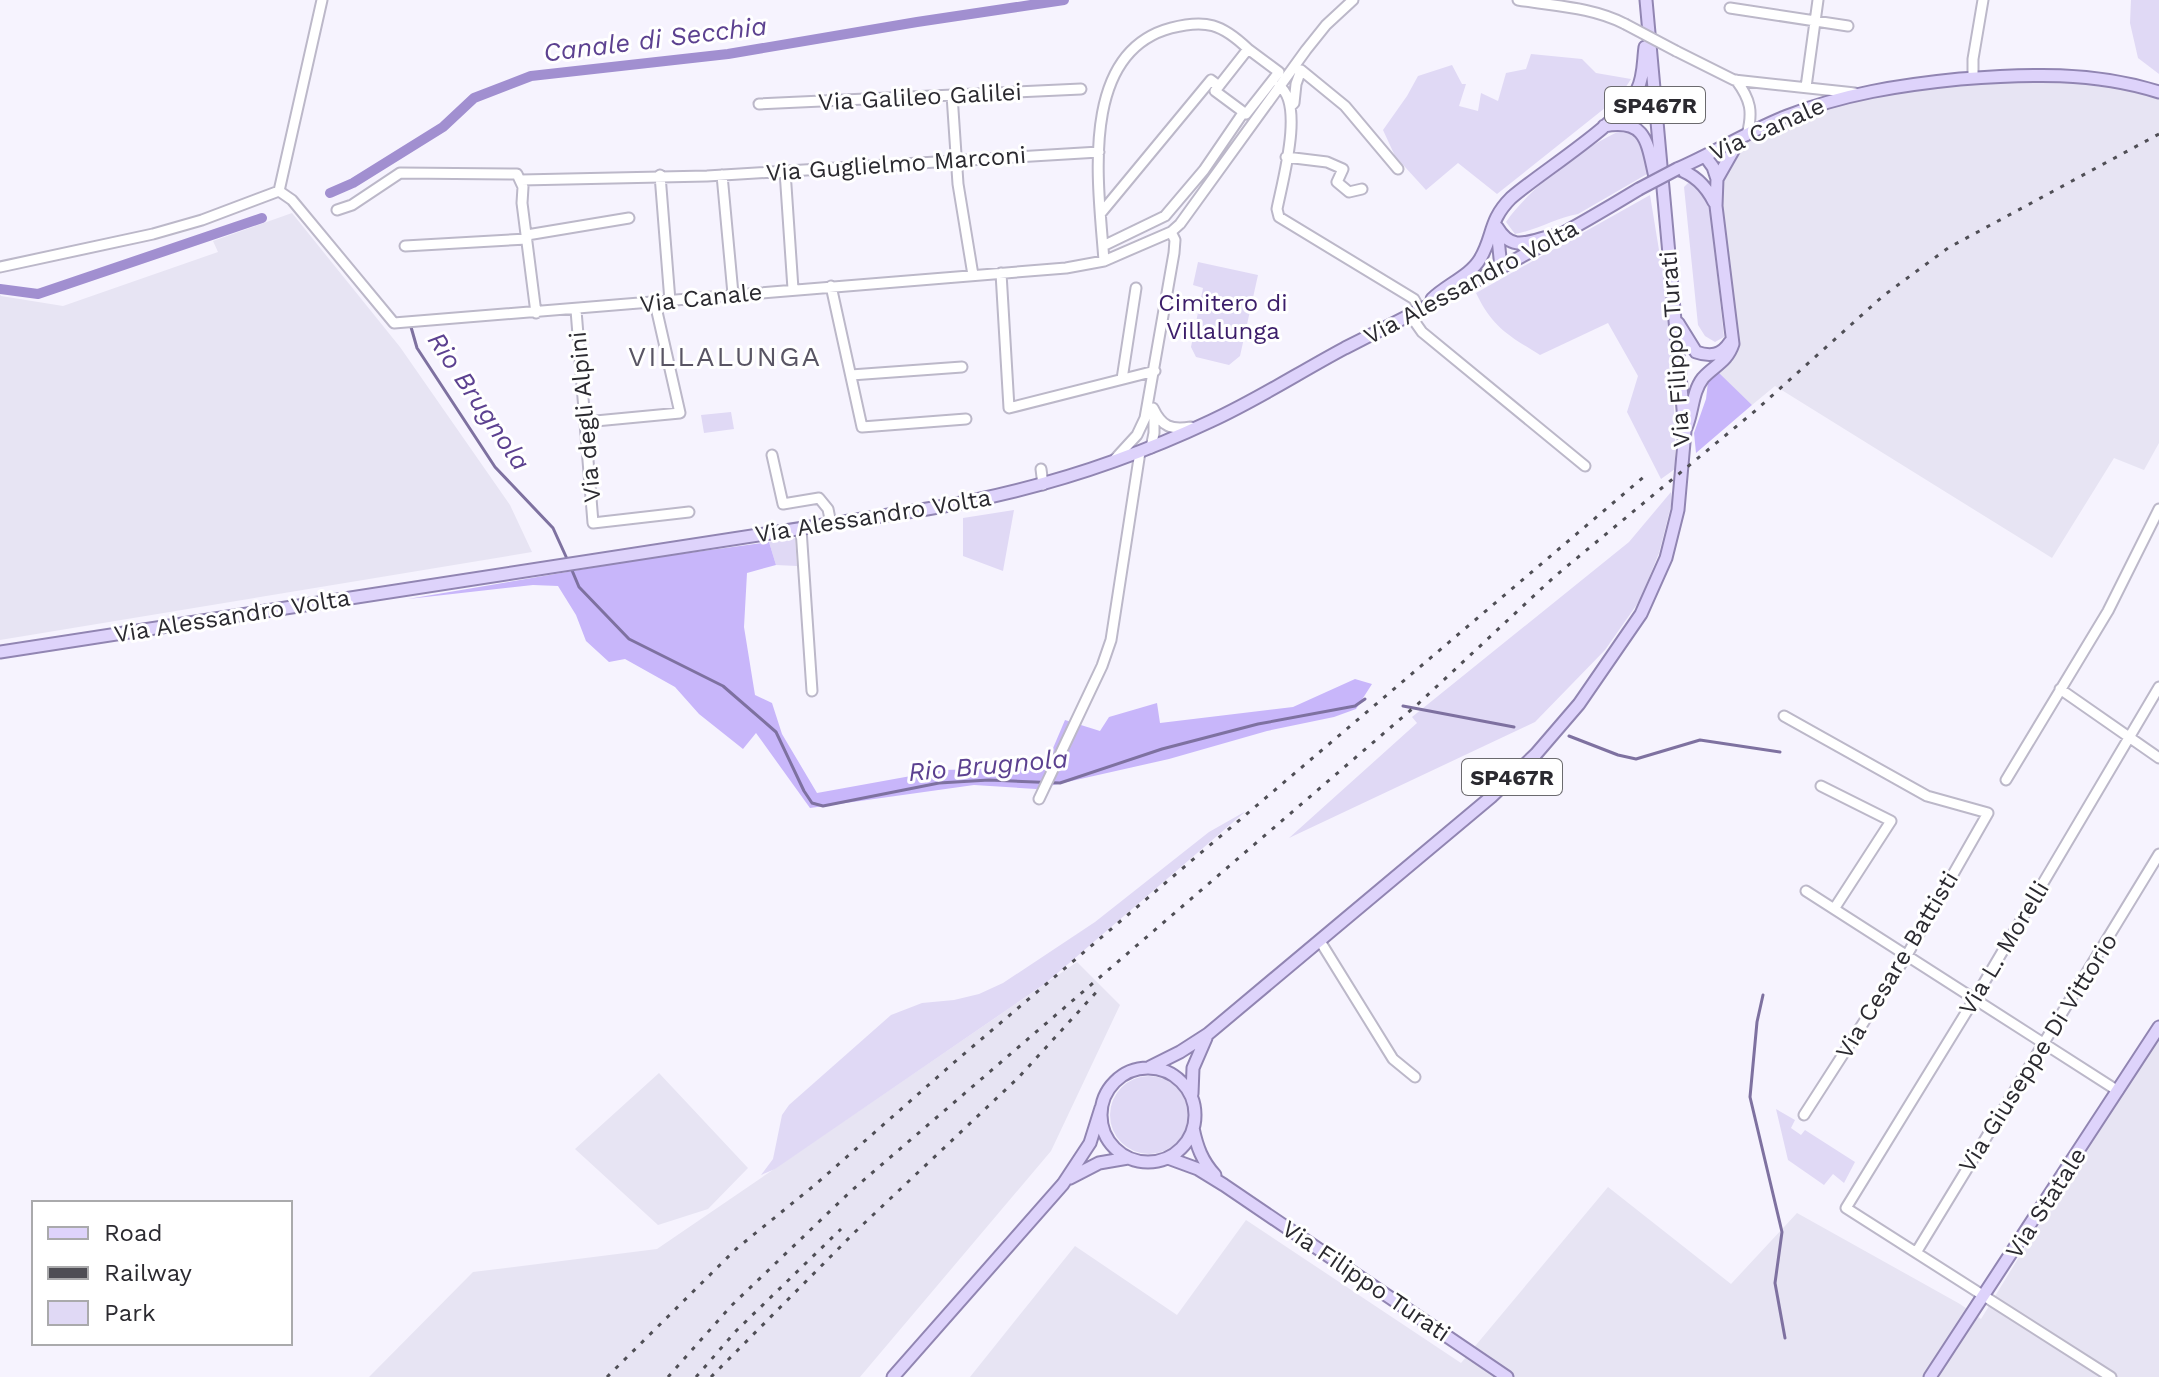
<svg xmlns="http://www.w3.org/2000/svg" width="2159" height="1377" font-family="'Work Sans',sans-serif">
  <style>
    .built { fill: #e7e4f3 }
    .green { fill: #e0d9f5 }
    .forest { fill: #c8b6fa }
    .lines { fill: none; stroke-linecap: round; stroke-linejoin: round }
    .stream { stroke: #7e71a0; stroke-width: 3 }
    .canal { stroke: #a18fd0; stroke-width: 10 }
    .minor-casing { stroke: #bcb8c9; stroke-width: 13 }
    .major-casing { stroke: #9185b2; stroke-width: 15 }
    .minor { stroke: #fff; stroke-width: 9 }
    .major { stroke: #ded3fb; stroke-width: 11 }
    .rail { stroke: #4f4e55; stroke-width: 3; stroke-dasharray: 4 8; stroke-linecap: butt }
    .minor-bridge-casing { stroke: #bcb8c9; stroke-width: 13; stroke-linecap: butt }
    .major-bridge-casing { stroke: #9185b2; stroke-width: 15; stroke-linecap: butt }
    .minor-bridge { stroke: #fff; stroke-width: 9 }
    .major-bridge { stroke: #ded3fb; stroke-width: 11 }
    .labels { text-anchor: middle; stroke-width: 6; stroke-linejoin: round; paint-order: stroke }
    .shield { fill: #fff; stroke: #6b6a6e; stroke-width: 2 }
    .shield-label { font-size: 22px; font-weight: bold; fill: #2b2a30 }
    .street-label { font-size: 24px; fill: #2b2a30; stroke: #fff }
    .park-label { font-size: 24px; fill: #3c1e6a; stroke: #fff }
    .water-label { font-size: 26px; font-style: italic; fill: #5c4190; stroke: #fff }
    .quarter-label { font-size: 28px; letter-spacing: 2px; fill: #595564; stroke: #fff }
  </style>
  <rect width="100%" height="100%" fill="#f6f3fe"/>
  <!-- built -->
  <path class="built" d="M2081 78 2159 97V443L2144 470 2114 458 2052 558 1775 386 1752 405 1721 376 1718 372 1738 345 1720 205 1721 179 1740 147 1764 133 1814 112 1859 98 1973 83Z
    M292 213 400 347 510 505 532 552 0 640V294L1 296 63 306 218 252 213 241Z
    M1077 962 1120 1005 1051 1151 860 1377H369L473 1272 657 1249Z
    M2159 1029V1377H970L1075 1246 1177 1315 1246 1220 1461 1363 1608 1187 1731 1284 1797 1213 1960 1304 1981 1319Z
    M659 1073 748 1168 708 1209 658 1225 575 1149Z"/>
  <!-- green -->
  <path class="green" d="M2131 0H2159V74L2138 58 2130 23Z
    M1531 54 1582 59 1596 73 1631 79 1620 96 1497 194 1458 163 1426 190 1395 156 1383 130 1407 96 1418 76 1452 65 1462 84H1466L1459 106 1478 111 1481 93 1498 101 1506 73 1526 69Z
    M1625 129C1644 140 1644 154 1647 174L1578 214C1556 218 1537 230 1515 234L1506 222C1528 189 1588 143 1625 129Z
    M1691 180 1709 201 1724 337 1715 342 1705 336 1698 325 1684 187Z
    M1650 195 1667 299 1675 427V469L1661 479 1627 412 1638 376 1608 323 1540 355C1508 335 1493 328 1476 293Z
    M1198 262 1258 275 1240 356 1229 365 1196 357 1191 347 1203 288 1193 285Z
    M731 412 734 429 704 433 701 415Z
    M1671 492 1672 502 1659 553 1640 600 1605 650 1535 722 1289 838 1417 723 1412 717 1629 542Z
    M1014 510 1003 571 963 556V518Z
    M795 538 797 566 776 565 769 542Z
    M1246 811 1046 983 775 1169 761 1175 773 1159 782 1115 789 1105 891 1015 922 1003 954 1000 979 994 1003 983 1095 922 1209 832Z
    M1110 1115a39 39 0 1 1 78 0a39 39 0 1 1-78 0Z
    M1776 1109 1795 1120 1791 1128 1801 1135 1805 1130 1855 1162 1844 1183 1833 1174 1824 1185 1788 1160Z"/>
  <!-- forest -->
  <path class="forest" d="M1718 372 1752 405 1696 453 1694 433 1706 399 1708 382Z
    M769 542 776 565 747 573 744 627 755 695 772 703 782 734 817 793 944 770 1045 767 1065 720 1100 731 1109 717 1157 703 1160 723 1293 707 1355 679 1372 684 1356 709 1334 717 1267 731 1169 759 1036 789 974 785 810 808 756 733 743 749 699 714 675 687 625 659 609 662 586 641 576 615 558 586 533 585 408 599 644 559Z"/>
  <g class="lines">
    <!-- stream -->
    <path class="stream" d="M411 327 417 348 495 467 553 528 568 561
      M571 568 579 587 629 639 723 686 776 732 804 791 812 803 823 806 939 783 989 780 1060 783 1162 749 1258 724 1355 706 1365 699
      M1403 706 1514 727
      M1569 736 1618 755 1636 759 1700 740 1780 752
      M1763 995 1757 1022 1750 1097 1782 1232 1775 1283 1785 1338"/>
    <!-- canal -->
    <path class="canal" d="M330 193 353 183 443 127 474 98 531 76 728 54 917 22 1064 0
      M0 289 38 294 262 218"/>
    <!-- minor casing -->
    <g class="minor-casing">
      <path id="minor" d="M1518 0C1554 6 1592 7 1625 24
        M1730 8 1848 26
        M1248 49 1279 72 1246 114 1215 91Z
        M1676 51 1734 80 1855 93
        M1973 78V59L1983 0
        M1736 80C1751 100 1753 112 1747 135
        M1279 86C1305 103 1282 183 1277 209L1279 217 1414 299 1420 310
        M1806 87 1818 0
        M952 95 958 184 973 275
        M759 104 1081 89
        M1291 106 1294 103 1296 84 1301 70 1345 106 1398 169
        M1286 157 1327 162 1343 169 1337 182 1349 192 1362 189
        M785 171 793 289
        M660 175 670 301
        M722 175 733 294
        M521 180 707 176 1099 152
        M279 191 292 200 394 323 1066 268 1104 261 1171 232 1180 224 1306 50 1326 25 1353 0
        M279 191 322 0
        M337 210 352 205 400 173 517 174 523 187 522 203 536 313
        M1101 213 1211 80 1219 86
        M527 235 629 218
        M405 246 527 239
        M1103 246 1165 216 1204 170 1243 113
        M1104 261C1099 188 1077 53 1171 28 1206 19 1222 24 1248 49
        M0 267 153 234 202 220 279 191
        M1001 273 1009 408 1155 371
        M831 286 862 427 966 419
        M576 310 593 523 689 512
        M1410 315 1422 332 1585 466
        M851 375 962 367
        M1122 379 1136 288
        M1153 408C1162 427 1171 430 1191 427
        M585 422 680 413 655 303
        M1151 448 1154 433V410
        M772 455 783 504 819 498 828 509 831 524
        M1115 459 1137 435 1145 418 1174 253 1175 240 1171 232
        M1041 469 1043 485
        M801 529 812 691
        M2060 689 2159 758
        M1784 716 1927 796 1988 813 1907 955 1804 1115
        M2006 780 2108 611 2159 509
        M1821 786 1891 821 1834 909
        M1039 799 1102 666 1111 640 1140 452
        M1806 891 2118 1091
        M1320 941 1393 1059 1415 1077
        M1917 1251 2159 854
        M2111 1377 1846 1208 1975 998 2159 687"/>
    </g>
    <!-- major casing -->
    <g class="major-casing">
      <path id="major" d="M1604 126C1647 118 1647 143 1655 177
        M1677 169C1714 153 1749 131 1787 116 1843 94 1900 85 1960 79 2029 74 2092 71 2159 92
        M1677 169C1694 174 1706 186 1714 202
        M1717 179 1738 142
        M1497 227C1512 252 1527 242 1551 236
        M1497 228 1501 268
        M1432 299C1446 285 1470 276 1480 259 1494 236 1488 221 1511 198 1542 171 1621 123 1637 90 1644 77 1643 61 1645 47
        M1678 323 1696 352C1710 357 1721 356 1730 342
        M1686 428C1693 412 1692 392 1703 378 1715 365 1727 362 1733 344L1716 206 1717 179 1713 167 1705 156
        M0 652 927 509C1026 493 1120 464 1211 421 1257 400 1300 372 1345 348 1444 298 1544 247 1639 189
        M1150 1067 1180 1052 1208 1034 1491 797 1536 754 1579 704 1641 614 1666 558 1678 510 1685 431 1646 0
        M1101 1115a47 47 0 1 1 94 0a47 47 0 1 1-94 0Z
        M1192 1094 1193 1068 1206 1038
        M1193 1128C1197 1147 1202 1161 1215 1175
        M1168 1158 1198 1169 1224 1185 1507 1377
        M1070 1178 1099 1163 1128 1158
        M893 1377 1063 1184 1090 1143 1101 1108
        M1930 1377 2159 1027"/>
    </g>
    <!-- minor -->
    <use href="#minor" class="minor"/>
    <!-- major -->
    <use href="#major" class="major"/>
    <!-- rail -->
    <path class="rail" d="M607 1377 736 1249 816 1184 958 1059 1646 475
      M668 1377 731 1306 851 1191 1419 703 1554 577 1755 411 1883 296 1948 248 2159 134
      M696 1377 736 1331 841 1229
      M711 1377 856 1231 1019 1077 1101 987"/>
    <!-- minor-bridge casing -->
    <g class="minor-bridge-casing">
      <path id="minor-bridge" d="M1625 24 1676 51"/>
    </g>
    <!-- major-bridge casing -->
    <g class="major-bridge-casing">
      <path id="major-bridge" d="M1639 189 1677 169"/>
    </g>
    <!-- minor-bridge -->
    <use href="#minor-bridge" class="minor-bridge"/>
    <!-- major-bridge -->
    <use href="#major-bridge" class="major-bridge"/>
  </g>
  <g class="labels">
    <!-- shield labels -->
    <g class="shield">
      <rect x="1605" y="87" width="100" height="36" rx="6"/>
      <rect x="1462" y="759" width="100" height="36" rx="6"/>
    </g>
    <g class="shield-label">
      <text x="1655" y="113">SP467R</text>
      <text x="1512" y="785">SP467R</text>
    </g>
    <!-- street labels -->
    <g class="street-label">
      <text transform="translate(920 97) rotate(-3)" y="8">Via Galileo Galilei</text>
      <text transform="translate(1767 129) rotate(-24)" y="8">Via Canale</text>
      <text transform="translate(896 164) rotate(-4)" y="8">Via Guglielmo Marconi</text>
      <text transform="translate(1471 282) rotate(-28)" y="8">Via Alessandro Volta</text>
      <text transform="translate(701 298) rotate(-6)" y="8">Via Canale</text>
      <text transform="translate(1675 349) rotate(-94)" y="8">Via Filippo Turati</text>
      <text transform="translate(585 417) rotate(-95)" y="8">Via degli Alpini</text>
      <text transform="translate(873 516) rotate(-9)" y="8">Via Alessandro Volta</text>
      <text transform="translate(232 616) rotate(-9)" y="8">Via Alessandro Volta</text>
      <text transform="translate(2004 948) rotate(-59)" y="8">Via L. Morelli</text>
      <text transform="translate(1897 965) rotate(-59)" y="8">Via Cesare Battisti</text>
      <text transform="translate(2038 1053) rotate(-58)" y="8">Via Giuseppe Di Vittorio</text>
      <text transform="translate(2046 1203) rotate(-57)" y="8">Via Statale</text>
      <text transform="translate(1366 1281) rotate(34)" y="8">Via Filippo Turati</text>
    </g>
    <!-- park labels -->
    <g class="park-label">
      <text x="1223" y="311">Cimitero di<tspan x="1223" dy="28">Villalunga</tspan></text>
    </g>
    <!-- water labels -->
    <g class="water-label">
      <text transform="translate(655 39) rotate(-7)" y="9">Canale di Secchia</text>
      <text transform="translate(479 401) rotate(56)" y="9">Rio Brugnola</text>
      <text transform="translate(988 765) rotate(-5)" y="9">Rio Brugnola</text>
    </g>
    <!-- quarter labels -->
    <g class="quarter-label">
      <text x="725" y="366">VILLALUNGA</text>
    </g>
  </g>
  <!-- legend -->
  <rect x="32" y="1201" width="260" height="144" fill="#ffffff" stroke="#aaaaac" stroke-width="2"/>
  <rect x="48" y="1227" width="40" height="12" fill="#ded3fb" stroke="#aaaaac" stroke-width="2"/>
  <text x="104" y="1241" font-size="24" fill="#2b2a30">Road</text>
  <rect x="48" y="1267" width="40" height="12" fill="#4f4e55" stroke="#aaaaac" stroke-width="2"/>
  <text x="104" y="1281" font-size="24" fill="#2b2a30">Railway</text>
  <rect x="48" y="1301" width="40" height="24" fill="#e0d9f5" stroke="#aaaaac" stroke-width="2"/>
  <text x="104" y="1321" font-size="24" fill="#2b2a30">Park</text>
</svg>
